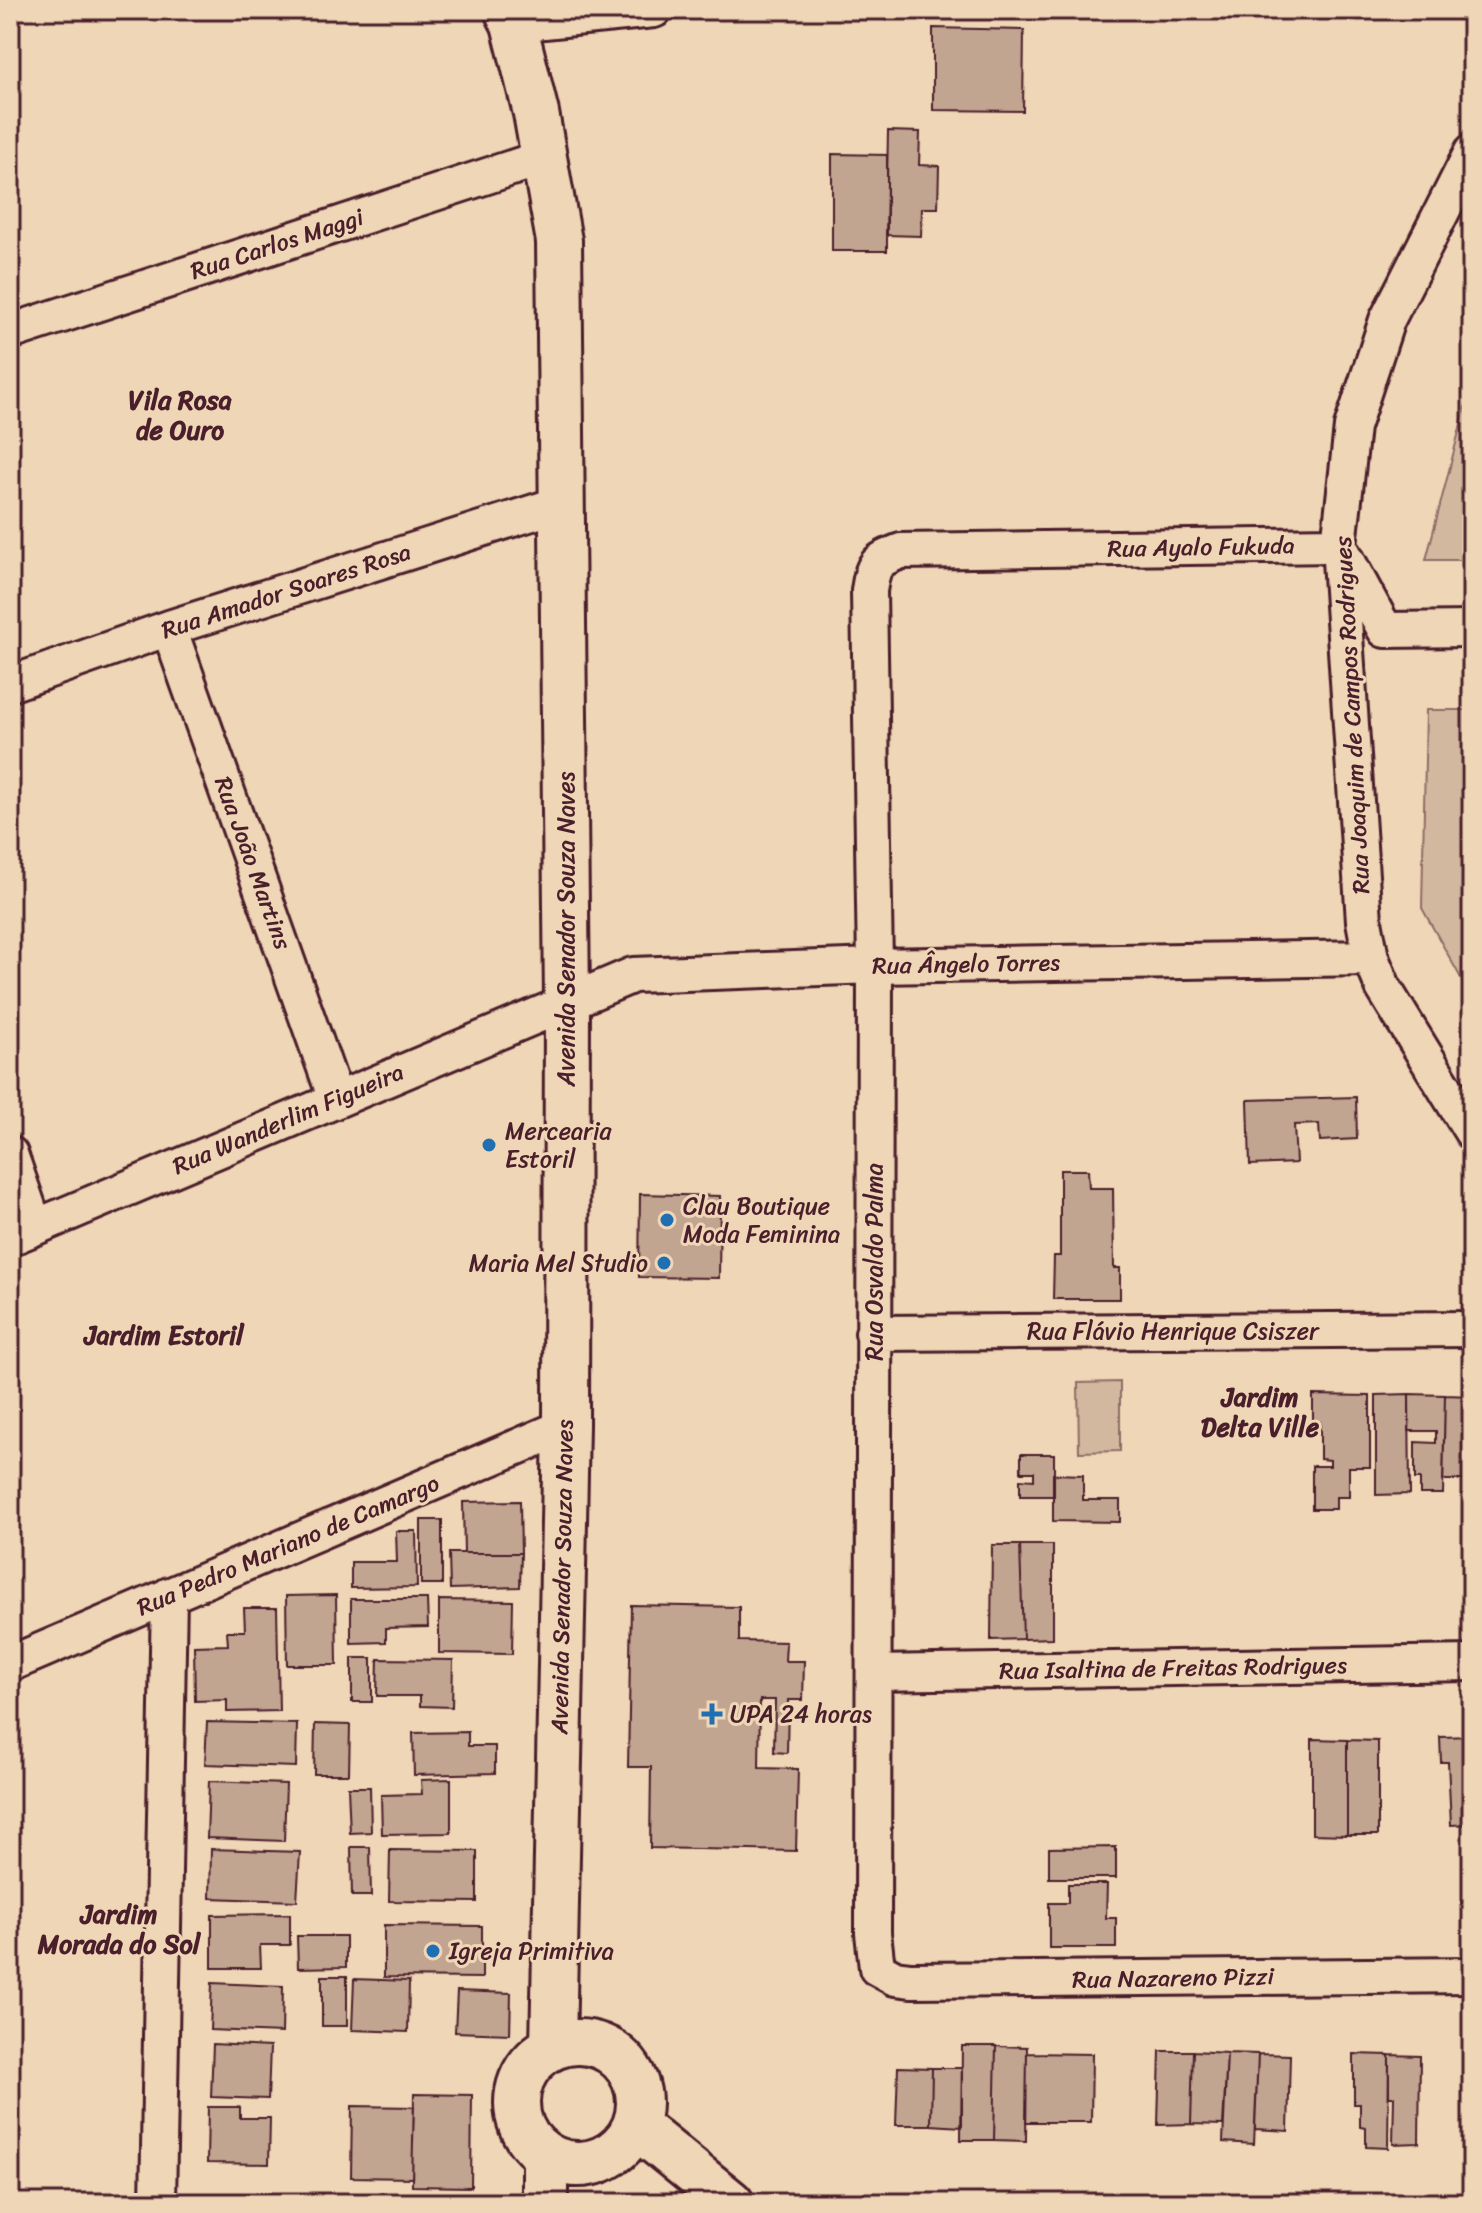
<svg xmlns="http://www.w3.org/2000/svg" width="1482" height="2213" font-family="Sriracha,sans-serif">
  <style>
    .green { fill: #d3b8a0; stroke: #8e6c66; stroke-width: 2 }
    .building { fill: #c2a591; stroke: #4a1f2b; stroke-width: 2 }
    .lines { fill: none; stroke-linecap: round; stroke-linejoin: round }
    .minor-casing { stroke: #4a1f2b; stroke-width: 40 }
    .tertiary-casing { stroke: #4a1f2b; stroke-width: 50 }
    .minor { stroke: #eed6b6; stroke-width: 34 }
    .tertiary { stroke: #eed6b6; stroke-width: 44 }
    .poi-dot { fill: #1f6fb2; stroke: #eed6b6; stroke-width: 3 }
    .labels { text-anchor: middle; stroke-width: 6; stroke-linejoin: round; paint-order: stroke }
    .street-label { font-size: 24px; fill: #4a1f2b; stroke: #eed6b6 }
    .poi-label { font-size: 24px; fill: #4a1f2b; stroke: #eed6b6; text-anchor: start }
    .neighbourhood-label { font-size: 26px; font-weight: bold; fill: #4a1f2b; stroke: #eed6b6 }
  </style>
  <rect width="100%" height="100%" fill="#eed6b6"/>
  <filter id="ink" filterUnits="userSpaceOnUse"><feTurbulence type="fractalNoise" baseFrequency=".0125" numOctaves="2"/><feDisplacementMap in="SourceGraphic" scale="16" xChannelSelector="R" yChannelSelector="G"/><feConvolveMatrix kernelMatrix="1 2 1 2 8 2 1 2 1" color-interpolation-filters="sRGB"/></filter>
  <g filter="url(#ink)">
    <!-- green -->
    <path class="green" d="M1472 381V560H1426Z
      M1426 710H1472V998L1422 908Z
      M1120 1382V1451L1079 1452 1078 1383Z"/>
    <!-- building -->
    <path class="building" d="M933 28 1024 30 1023 111 933 110Z
      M888 131 920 132 919 165 939 166 938 208H922L921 236 886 235Z
      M832 154 887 155V251H832Z
      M1356 1097 1357 1139 1320 1141 1319 1124 1294 1125 1296 1163 1250 1165 1248 1100Z
      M1060 1170H1088L1089 1188H1113L1114 1268H1120V1299H1053L1054 1256H1060Z
      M640 1194 720 1196 719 1278 639 1277Z
      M1409 1394 1410 1494 1376 1495V1395Z
      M1409 1394 1445 1395 1443 1494H1420V1479H1415V1442L1436 1443V1431H1409Z
      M1313 1395 1370 1396V1467H1349V1497H1336V1509H1312V1466H1330V1460L1320 1459V1422H1313Z
      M1445 1395 1472 1396V1480H1443Z
      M1021 1454H1054V1496H1020V1479L1034 1480V1472H1021Z
      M1053 1474 1083 1475V1500H1120V1522L1053 1521Z
      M520 1501 521 1553H464L463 1502Z
      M421 1520H442V1584H421Z
      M396 1531H416L417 1587 351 1588V1562H397Z
      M992 1545H1020L1023 1639 991 1640Z
      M1020 1545H1053V1638L1023 1639Z
      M449 1553H521L520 1587 450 1589Z
      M336 1595 337 1665H287L286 1596Z
      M351 1599H427L428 1627 386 1628V1642L351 1643Z
      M439 1600 513 1601 512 1654 439 1653Z
      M631 1605 739 1607V1641L786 1642 785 1661H804L803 1700H788L787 1753 774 1752 775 1700H760L759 1768 798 1769 796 1851 650 1848 651 1767H628Z
      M244 1608H277L279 1711 227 1712V1700L195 1701 194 1646 228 1645 227 1631H245Z
      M352 1658H372V1702H352Z
      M378 1659 453 1660 452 1707 420 1706V1696H377Z
      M207 1722 297 1724 296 1767 205 1764Z
      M315 1724 350 1725 349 1774H314Z
      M468 1732V1746H495V1773L414 1775 413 1733Z
      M1472 1736V1824L1451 1825 1448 1762H1441L1440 1737Z
      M1312 1739 1347 1740V1835L1312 1834Z
      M1347 1740 1378 1741V1835H1347Z
      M451 1779V1833L382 1834 381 1795 422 1794 421 1780Z
      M209 1781 286 1784 284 1841 207 1838Z
      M348 1787H370L371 1832 350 1833Z
      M351 1847H370L371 1896H352Z
      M1116 1847V1878H1049V1848Z
      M211 1849 300 1852 297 1901 210 1898Z
      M390 1850 477 1851V1902L389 1901Z
      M1068 1884H1107L1106 1918H1116V1948H1049V1903H1068Z
      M290 1914V1945H260L261 1968H212V1915Z
      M384 1925 482 1926V1978L384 1977Z
      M297 1936H346V1967L298 1968Z
      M322 1976H347V2026H322Z
      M354 1979 409 1981 408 2032 352 2030Z
      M212 1983 283 1986 282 2033 210 2030Z
      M457 1991 511 1993 510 2034 455 2032Z
      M213 2044 270 2047 268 2099 211 2097Z
      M962 2046H996L994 2140H961Z
      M996 2046 1027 2047 1026 2141 994 2140Z
      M1160 2051H1193L1191 2124 1158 2125Z
      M1193 2051 1227 2053 1223 2125 1191 2124Z
      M1027 2053 1092 2054 1091 2122H1026Z
      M1227 2053 1258 2054 1254 2144 1223 2142Z
      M1258 2054 1290 2055 1288 2131 1255 2129Z
      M1354 2054 1389 2055 1388 2148 1366 2147V2128L1360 2127V2104H1354Z
      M1389 2055 1420 2056 1419 2143 1393 2144 1394 2097H1389Z
      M898 2067 932 2068 931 2125H896Z
      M932 2068H962V2127L931 2125Z
      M414 2094 472 2095 471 2187 412 2186Z
      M352 2106 414 2107 412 2178 351 2177Z
      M208 2107H240V2118H270L269 2164 207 2163Z"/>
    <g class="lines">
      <!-- minor casing -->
      <g class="minor-casing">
        <path id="minor" d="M514 24 654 10
          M1472 152 1387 320 1352 427 1339 545 1364 921 1371 958 1383 987 1472 1132
          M10 332 545 157
          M169 628 336 1099
          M1472 629 1385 630 1339 545 901 551C875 561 873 564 869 591L875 966 873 1933 877 1968 895 1978 911 1980 1472 1975
          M10 684 169 628 563 503
          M10 1154 35 1227
          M10 1238 633 975 875 966 1371 958
          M873 1333 1472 1329
          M10 1664 566 1426
          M874 1673 1472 1663
          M158 2203 169 1595"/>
      </g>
      <!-- tertiary casing -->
      <g class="tertiary-casing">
        <path id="tertiary" d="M507 10 514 24 536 113 559 241 567 1001 566 1426 553 2046
          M517 2103a61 61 0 1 1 122 0a61 61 0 1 1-122 0Z
          M635 2125 731 2203
          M545 2154V2203"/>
      </g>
      <!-- minor -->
      <use href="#minor" class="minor"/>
      <!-- tertiary -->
      <use href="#tertiary" class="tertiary"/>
    </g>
  </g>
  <!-- markers -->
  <g class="poi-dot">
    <circle cx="489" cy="1145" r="8"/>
    <circle cx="667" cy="1220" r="8"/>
    <circle cx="664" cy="1263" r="8"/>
    <path d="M708 1702h8v8h8v8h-8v8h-8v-8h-8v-8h8z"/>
    <circle cx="433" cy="1951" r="8"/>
  </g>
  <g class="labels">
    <!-- street labels -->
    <g class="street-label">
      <text transform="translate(277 244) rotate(-18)" y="8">Rua Carlos Maggi</text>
      <text transform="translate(1201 547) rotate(-1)" y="8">Rua Ayalo Fukuda</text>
      <text transform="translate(286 591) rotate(-18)" y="8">Rua Amador Soares Rosa</text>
      <text transform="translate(1352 715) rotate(-93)" y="8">Rua Joaquim de Campos Rodrigues</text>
      <text transform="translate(253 863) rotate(70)" y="8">Rua João Martins</text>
      <text transform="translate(566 929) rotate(-90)" y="8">Avenida Senador Souza Naves</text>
      <text transform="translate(966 964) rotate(-1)" y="8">Rua Ângelo Torres</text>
      <text transform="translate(288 1119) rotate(-23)" y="8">Rua Wanderlim Figueira</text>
      <text transform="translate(874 1262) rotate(-90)" y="8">Rua Osvaldo Palma</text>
      <text x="1173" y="1339">Rua Flávio Henrique Csiszer</text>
      <text transform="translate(288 1545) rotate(-23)" y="8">Rua Pedro Mariano de Camargo</text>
      <text transform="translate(562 1577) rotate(-89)" y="8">Avenida Senador Souza Naves</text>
      <text transform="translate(1173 1668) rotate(-1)" y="8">Rua Isaltina de Freitas Rodrigues</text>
      <text transform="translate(1173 1978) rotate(-1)" y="8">Rua Nazareno Pizzi</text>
    </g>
    <!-- poi labels -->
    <g class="poi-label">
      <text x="505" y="1139">Mercearia<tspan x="505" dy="28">Estoril</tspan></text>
      <text x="683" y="1214">Clau Boutique<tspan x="683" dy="28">Moda Feminina</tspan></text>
      <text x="648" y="1271" text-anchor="end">Maria Mel Studio</text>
      <text x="730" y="1722">UPA 24 horas</text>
      <text x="449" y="1959">Igreja Primitiva</text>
    </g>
    <!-- neighbourhood labels -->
    <g class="neighbourhood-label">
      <text x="180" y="409">Vila Rosa<tspan x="180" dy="30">de Ouro</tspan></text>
      <text x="164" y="1344">Jardim Estoril</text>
      <text x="1260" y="1406">Jardim<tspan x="1260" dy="30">Delta Ville</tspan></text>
      <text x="119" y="1923">Jardim<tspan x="119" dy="30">Morada do Sol</tspan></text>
    </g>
  </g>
  <!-- margin -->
  <rect width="1482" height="2213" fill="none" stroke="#eed6b6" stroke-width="40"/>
  <rect x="20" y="20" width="1442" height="2173" fill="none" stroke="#4a1f2b" stroke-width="3" filter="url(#ink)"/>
</svg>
